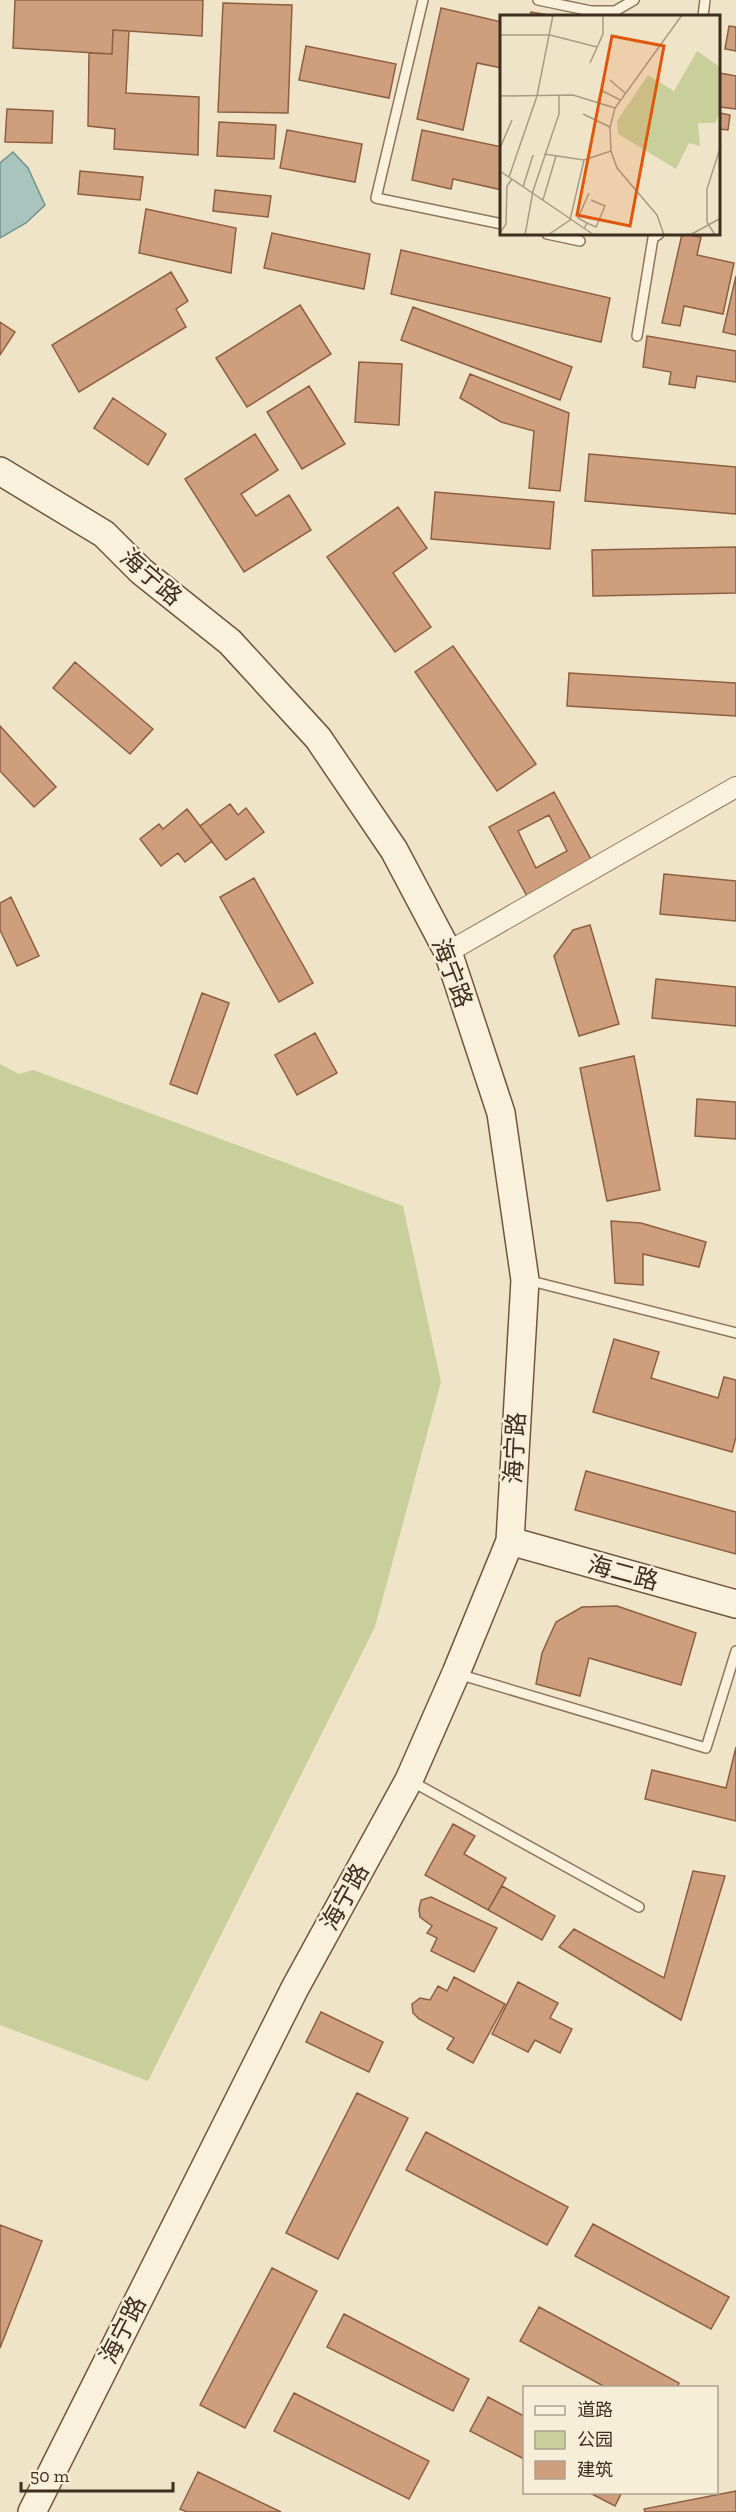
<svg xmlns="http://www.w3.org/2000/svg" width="736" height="2512" font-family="'Zilla Slab','Noto Sans SC',serif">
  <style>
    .green { fill: #c9cf9b }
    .water { fill: #a9c4bc; stroke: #6f938a; stroke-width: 1.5 }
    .building { fill: #cf9f7d; stroke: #8d5f41; stroke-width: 1.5; fill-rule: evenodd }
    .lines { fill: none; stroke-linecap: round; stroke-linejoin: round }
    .lane-casing { stroke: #8d765c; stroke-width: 12 }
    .street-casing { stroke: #8d765c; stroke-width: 22 }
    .secondary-casing { stroke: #6f573f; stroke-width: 30 }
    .lane { stroke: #faf1dc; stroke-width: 9 }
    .street { stroke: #faf1dc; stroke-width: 20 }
    .secondary { stroke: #faf1dc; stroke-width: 27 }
    .labels { text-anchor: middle; stroke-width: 5; stroke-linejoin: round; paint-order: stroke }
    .street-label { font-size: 24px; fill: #3d2e20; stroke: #f7eed8 }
    .inset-road { fill: none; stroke: #a89b85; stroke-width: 1.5 }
    .view { fill: #df570d; fill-opacity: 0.15; stroke: #df570d; stroke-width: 3 }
    .inset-edge { fill: none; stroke: #3d2e20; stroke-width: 3 }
  </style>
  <rect width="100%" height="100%" fill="#f0e4c8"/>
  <!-- green -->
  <path class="green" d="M0 1064 19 1074 33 1070 403 1206 441 1382 375 1627 148 2081 0 2025Z"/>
  <!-- water -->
  <path class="water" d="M13 152 28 168 45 205 26 223 0 238V163Z"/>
  <!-- building -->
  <path class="building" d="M15 0H203L202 36 113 30 112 54 13 48Z
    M223 3 292 5 288 113 218 112Z
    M441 8 502 22V68L477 63 463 130 417 119Z
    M531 12 554 16H530Z
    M729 26 736 27V51L725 49Z
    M113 30 129 31 126 93 199 97 198 155 114 149 115 129 88 126 89 53 112 54Z
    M306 46 396 64 389 98 299 80Z
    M720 73 736 76V109L720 107Z
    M7 109 53 111 52 143 5 142Z
    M720 113 730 115 728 130 720 129Z
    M219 122 276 125 274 159 217 156Z
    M287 130 362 144 355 182 280 168Z
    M422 130 502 147V190L453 179 451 189 412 180Z
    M80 171 143 177 140 200 78 194Z
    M215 190 271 196 268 217 213 211Z
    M146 209 236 228 231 273 139 253Z
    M272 233 370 254 364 289 264 268Z
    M682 234 701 237 697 255 734 263 723 314 684 306 680 326 662 323Z
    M401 250 610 298 601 342 391 294Z
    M171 272 188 301 176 309 186 327 79 392 52 345Z
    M736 276V335L723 332Z
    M300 305 331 354 247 407 216 358Z
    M413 307 572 367 560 400 401 340Z
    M0 322 15 332 0 355Z
    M647 336 736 351V382L697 376 695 388 669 384 671 372 643 367Z
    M359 362 402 364 399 425 355 422Z
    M470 374 569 413 560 491 529 488 534 431 501 422 460 398Z
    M309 386 345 444 302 469 267 412Z
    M113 398 166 434 148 465 94 428Z
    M255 434 278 470 241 494 256 516 289 495 311 530 244 572 185 479Z
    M589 454 736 467V514L585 501Z
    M435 492 554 502 550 549 431 539Z
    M398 507 427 548 393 573 431 627 395 652 327 557Z
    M736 547V593L593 596 592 550Z
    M453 646 536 764 497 791 415 672Z
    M75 662 153 729 130 754 53 688Z
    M569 673 736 683V716L567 706Z
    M0 726 56 787 34 807 0 771Z
    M554 792 592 861 527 896 489 827ZM549 815 567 851 536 868 518 831Z
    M230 804 238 815 246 808 264 832 226 860 200 826Z
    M187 809 212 841 185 862 178 853 161 866 140 839 159 824 163 829Z
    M664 874 736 881V921L660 914Z
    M254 878 313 983 279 1002 220 897Z
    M11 897 39 956 17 966 0 930V903Z
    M590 925 619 1024 579 1036 554 956 573 930Z
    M656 979 736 987V1026L652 1018Z
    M202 993 229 1003 197 1094 170 1084Z
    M315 1033 337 1073 297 1095 275 1055Z
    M634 1056 660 1190 607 1201 580 1068Z
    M697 1099 736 1102V1139L695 1136Z
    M611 1221 641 1223 706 1242 699 1267 643 1254V1285L615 1283Z
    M614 1339 659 1352 651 1378 718 1398 724 1377 736 1380V1437L732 1452 593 1412Z
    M586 1471 736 1512V1554L575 1510Z
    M617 1606 696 1633 681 1685 589 1658 580 1696 536 1684 542 1653 556 1622 582 1607Z
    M736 1747V1821L645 1799 652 1770 726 1788Z
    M453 1824 475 1836 464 1854 506 1878 488 1910 425 1875Z
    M693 1871 725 1876 681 2020 559 1947 574 1929 664 1978Z
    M502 1886 555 1916 542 1940 488 1910Z
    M431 1897 497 1928 474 1972 431 1951 437 1938 427 1933 432 1926 420 1917 419 1909 421 1900Z
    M454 1977 505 2004 473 2063 447 2049 454 2038 419 2019 413 2013 412 2004 420 1998 430 2000 438 1986 447 1991Z
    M518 1982 558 2003 550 2018 572 2029 560 2053 535 2040 528 2052 492 2034Z
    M321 2012 383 2042 369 2072 306 2042Z
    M357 2093 408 2118 338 2259 286 2233Z
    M426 2132 568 2207 547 2245 406 2170Z
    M593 2224 729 2297 711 2329 575 2256Z
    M0 2225 42 2241 0 2348Z
    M272 2268 317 2291 245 2428 200 2405Z
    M539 2307 679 2383 677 2388H607L520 2341Z
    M344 2314 469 2379 453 2411 327 2347Z
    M294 2393 429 2461 409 2499 274 2431Z
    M488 2397 524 2416V2459L470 2431Z
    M198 2472 281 2512H187L180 2509Z
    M736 2491V2512H645L644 2509Z
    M588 2492H622L615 2506Z"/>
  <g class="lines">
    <!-- lane casing -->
    <g class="lane-casing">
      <path id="lane" d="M423 0 376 198 502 224
        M538 0 591 11H615L634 0
        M703 16 705 0
        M547 234 580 241
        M637 336 653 238 659 234
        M527 1280 736 1333
        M458 1674 706 1748 736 1651
        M411 1781 639 1907"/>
    </g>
    <!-- street casing -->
    <g class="street-casing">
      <path id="street" d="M448 952 736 787"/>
    </g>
    <!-- secondary casing -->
    <g class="secondary-casing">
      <path id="secondary" d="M0 471 104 534 141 571 230 642 318 738 394 850 448 952 501 1113 525 1280 510 1541 456 1673 409 1780 295 1988 32 2512
        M510 1541 736 1604"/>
    </g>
    <!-- lane -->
    <use href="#lane" class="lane"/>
    <!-- street -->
    <use href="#street" class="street"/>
    <!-- secondary -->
    <use href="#secondary" class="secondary"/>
  </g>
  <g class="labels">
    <!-- street labels -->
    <g class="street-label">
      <text transform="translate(151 577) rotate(41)" y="8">海宁路</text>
      <text transform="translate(452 973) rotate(69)" y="8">海宁路</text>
      <text transform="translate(515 1448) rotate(-87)" y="8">海宁路</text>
      <text transform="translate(623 1573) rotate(15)" y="8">海二路</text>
      <text transform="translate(345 1897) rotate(-61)" y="8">海宁路</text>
      <text transform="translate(123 2330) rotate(-63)" y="8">海宁路</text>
    </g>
  </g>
  <!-- overview -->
  <g transform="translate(500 15)">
    <rect width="220" height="220" fill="#f0e4c8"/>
    <path d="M197 36 220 52V98L215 108H198L200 131 189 128 176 154 118 119 117 106 148 60 174 76Z" fill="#c9cf9b"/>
    <path class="inset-road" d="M0 20H50L97 32M90 48 103 19V0M110 65 125 78M0 81 73 80 115 93M98 85 103 76 120 85M83 99 110 112M0 133 12 105M44 139 84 145 111 136M0 156 94 220M9 162 37 81 53 0M23 172 33 140M43 185 56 141M87 208 78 203 89 178M84 214 87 208 96 212 105 191 91 185M0 218 6 209 7 171 12 164M25 220 33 176 59 99V80M48 220 70 205 84 145M164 220 157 200 117 153 111 136 110 112 115 93 182 0M190 220 221 203M215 220 207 207V174L221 130"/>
    <path class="view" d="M112 21 164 31 130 211 77 200Z"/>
    <rect width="220" height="220" class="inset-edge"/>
  </g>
  <!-- legend -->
  <rect x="523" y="2386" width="195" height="108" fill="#f7eed8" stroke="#ada18e" stroke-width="1.5"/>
  <rect x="535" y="2406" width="30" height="9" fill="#faf1dc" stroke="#ada18e" stroke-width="1.5"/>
  <text x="577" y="2416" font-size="18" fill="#3d2e20">道路</text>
  <rect x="535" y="2431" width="30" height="18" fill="#c9cf9b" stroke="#ada18e" stroke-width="1.5"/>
  <text x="577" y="2446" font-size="18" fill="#3d2e20">公园</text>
  <rect x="535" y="2461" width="30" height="18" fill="#cf9f7d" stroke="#ada18e" stroke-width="1.5"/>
  <text x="577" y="2476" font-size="18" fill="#3d2e20">建筑</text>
  <!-- scale -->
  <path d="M21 2482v9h152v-9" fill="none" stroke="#3d2e20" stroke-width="3"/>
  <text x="30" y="2482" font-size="18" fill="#3d2e20" stroke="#f7eed8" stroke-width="4.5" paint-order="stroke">50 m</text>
</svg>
